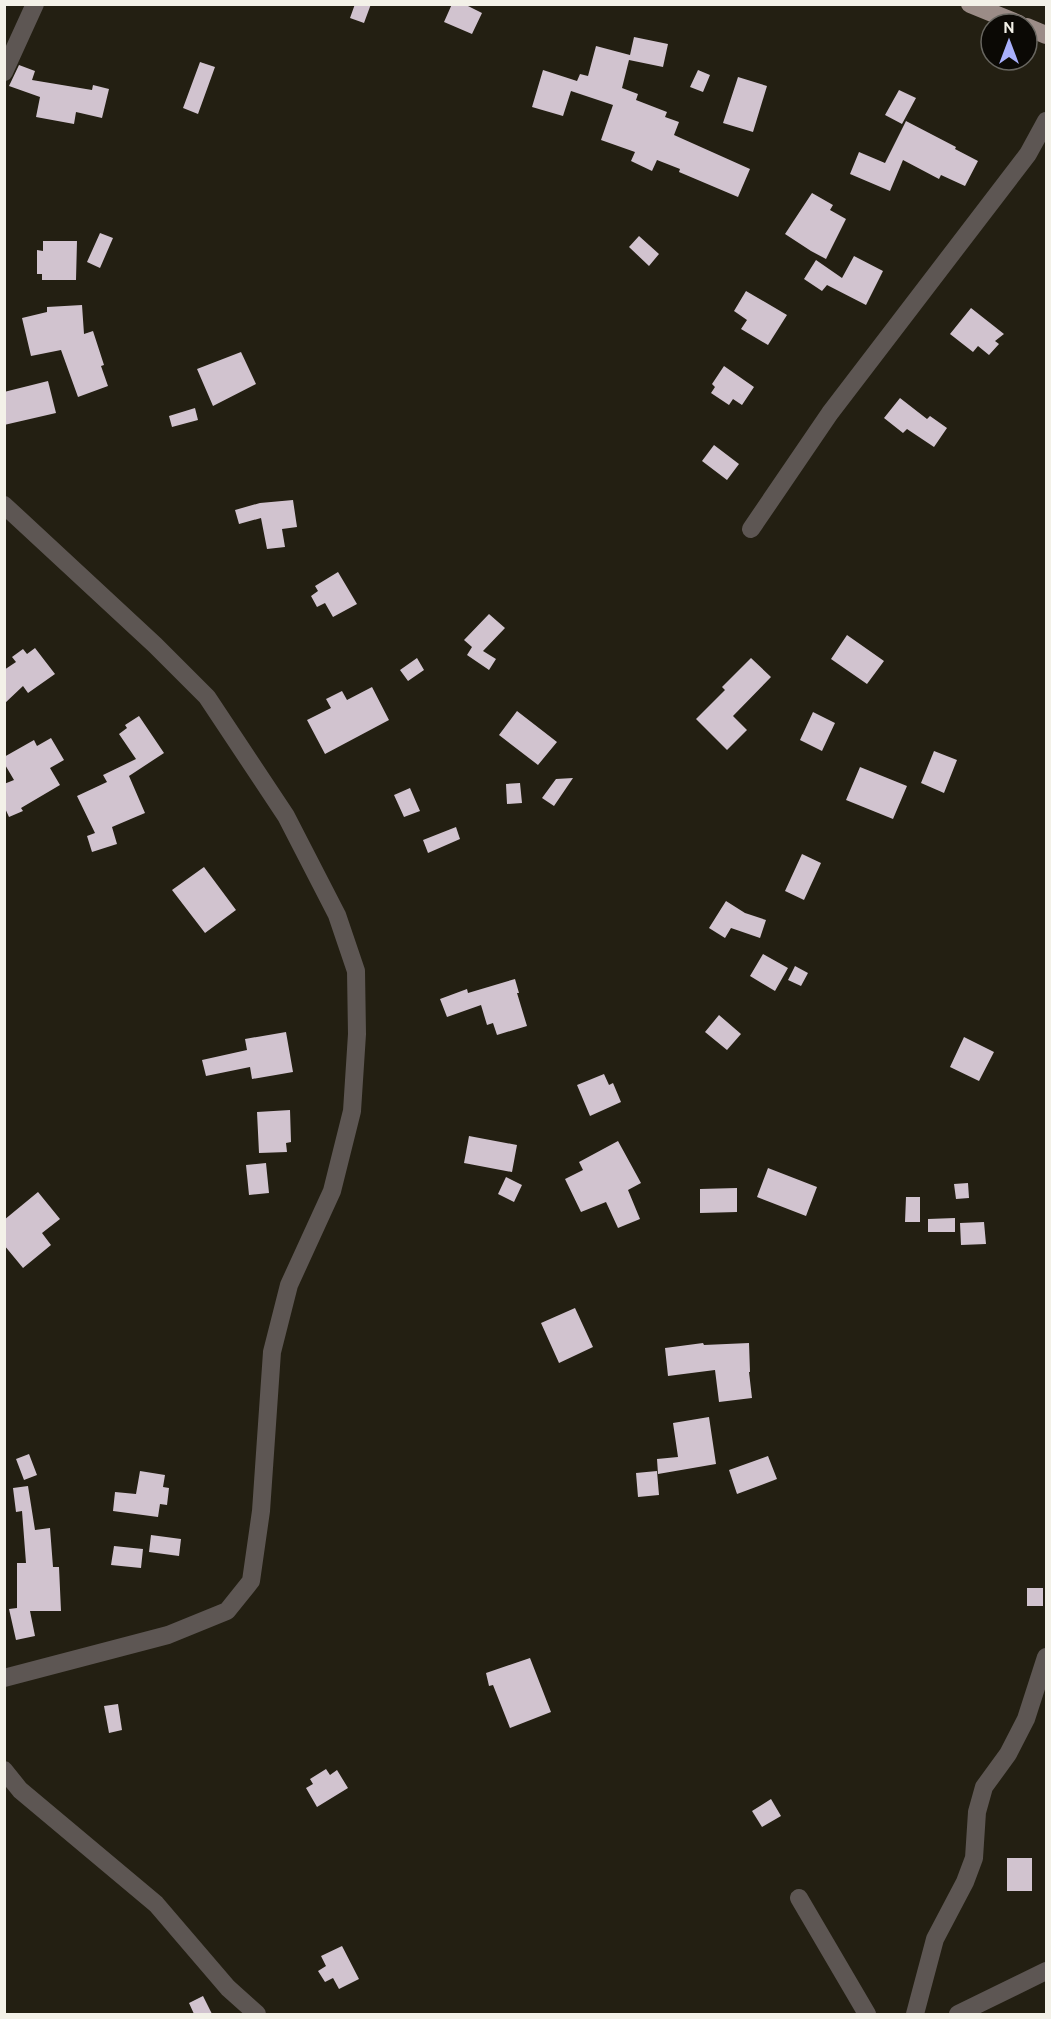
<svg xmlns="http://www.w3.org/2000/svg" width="1051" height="2019" font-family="Cabin,sans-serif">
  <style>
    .building { fill: #d1c3cf }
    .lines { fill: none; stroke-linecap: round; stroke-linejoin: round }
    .minor { stroke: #5d5653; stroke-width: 18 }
    .major { stroke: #9b8c87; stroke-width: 18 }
  </style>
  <rect width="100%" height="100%" fill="#231f12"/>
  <!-- building -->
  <path class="building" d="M355 4H371L364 23 350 18Z
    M452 4H464L482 13 472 34 444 22Z
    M634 37 668 44 663 67 629 60 622 88 638 94 636 100 667 112 665 117 679 122 674 135 750 169 738 197 679 172 680 169 657 160 652 171 631 161 635 152 601 140 613 105 571 91 563 116 532 107 543 70 577 81 580 74 588 76 596 46 630 55Z
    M200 62 215 67 198 114 183 108Z
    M19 65 35 71 32 80 92 90 93 85 109 89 102 118 76 112 74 124 36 117 40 97 9 86Z
    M698 70 710 75 703 92 690 87Z
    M738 77 767 86 753 132 723 123Z
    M899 90 916 98 902 124 885 115Z
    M906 121 956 147 955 149 978 161 965 186 941 175 939 179 903 160 890 191 850 174 859 152 885 163Z
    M812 193 833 205 830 210 846 219 826 259 811 251 785 234Z
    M100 233 113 238 100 268 87 262Z
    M639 236 659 254 649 266 629 247Z
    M43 241H77L76 280H42V274H37V250L43 251Z
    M854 256 883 271 866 305 827 285 822 291 804 279 816 260 842 278Z
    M746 291 787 315 768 345 741 329 747 320 734 311Z
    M82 305 84 334 93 331 104 365 101 366 108 386 78 397 61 350 31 356 22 318 47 312V307Z
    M971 308 1004 334 995 341 999 344 989 355 978 346 973 352 950 334Z
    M241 352 256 384 213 406 197 369Z
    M724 366 754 387 742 405 733 399 729 405 711 393 715 387 712 384Z
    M48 381 56 413 4 425V392Z
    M900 398 927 419 930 416 947 428 934 447 907 429 903 433 884 418Z
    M195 408 198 420 172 427 169 416Z
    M714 445 739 464 727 480 702 461Z
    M293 500 297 527 282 529 285 547 267 549 261 518 239 524 235 510 260 503Z
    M338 572 357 604 333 617 325 603 317 607 311 596 318 591 315 586Z
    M489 614 505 628 483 651 496 659 489 670 467 655 472 647 464 640Z
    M847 635 884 661 867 684 831 659Z
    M35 648 55 674 28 693 23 686 4 704V670L16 662 12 657 23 649 27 654Z
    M417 658 424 670 408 681 400 670Z
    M751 658 771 677 733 716 747 730 727 750 696 719 725 690 722 687Z
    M372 687 389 720 325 754 307 720 331 708 326 699 342 691 347 700Z
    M517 711 557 742 538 765 499 735Z
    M813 712 835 723 822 751 800 740Z
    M139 716 164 753 129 776 145 813 112 827 117 844 92 852 87 836 95 833 77 796 107 782 103 775 136 759 119 734 127 728 125 725Z
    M51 738 64 760 50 768 60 785 21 808 23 811 9 817 4 806V784L14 780 4 763V757L34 740 37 746Z
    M934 751 957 760 944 793 921 783Z
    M860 767 907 786 893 819 846 800Z
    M573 778 554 806 542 798 556 779Z
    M520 783 522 803 507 804 506 784Z
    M410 788 420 811 404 817 394 795Z
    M456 827 460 839 428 853 423 840Z
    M802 854 821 863 804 900 785 891Z
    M204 867 236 910 205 933 172 890Z
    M726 901 745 913 766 920 760 938 731 928 725 938 709 928Z
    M763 954 788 968 775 991 750 976Z
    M795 966 808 973 801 986 788 980Z
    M515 979 519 993H517L527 1026 497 1035 493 1023 487 1025 481 1005 447 1017 440 999 467 989 468 993Z
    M719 1015 741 1034 727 1050 705 1032Z
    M286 1032 293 1072 252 1079 250 1067 206 1076 202 1060 247 1050 245 1039Z
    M964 1037 994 1052 979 1081 950 1067Z
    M604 1074 609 1085 613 1083 621 1102 590 1116 577 1085Z
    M290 1110 291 1142 286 1143 287 1152 259 1153 257 1112Z
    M469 1136 517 1145 512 1172 464 1163Z
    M618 1141 641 1183 628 1190 640 1219 618 1228 606 1202 581 1212 565 1179 583 1170 579 1162Z
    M266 1163 269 1193 249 1195 246 1165Z
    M768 1168 817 1187 806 1216 757 1197Z
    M506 1177 522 1185 514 1202 498 1194Z
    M968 1183 969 1198 956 1199 954 1184Z
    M737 1188V1212L700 1213V1189Z
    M38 1192 60 1219 42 1233 51 1245 23 1268 4 1245V1220Z
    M906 1197H920V1222H905Z
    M955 1218V1232H928V1219Z
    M984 1222 986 1244 961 1245 960 1223Z
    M575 1308 593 1347 559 1363 541 1323Z
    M703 1343 704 1345 749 1343 750 1372H749L752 1398 719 1402 715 1370 668 1376 665 1348Z
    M709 1417 716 1464 658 1474 657 1459 678 1457 673 1423Z
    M29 1454 37 1475 24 1480 16 1459Z
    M768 1456 777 1479 737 1494 729 1470Z
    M140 1471 165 1475 163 1487 169 1488 167 1505 160 1504 158 1517 113 1511 115 1492 136 1494Z
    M657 1471 659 1495 638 1497 636 1473Z
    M28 1486 35 1530 50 1528 53 1567H59L61 1611H30L35 1636 16 1640 9 1609 17 1608V1563H26L22 1511 16 1512 13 1488Z
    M151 1535 181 1539 179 1556 149 1552Z
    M114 1546 143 1549 141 1568 111 1565Z
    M1027 1588H1043V1606H1027Z
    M530 1658 551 1712 510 1728 493 1685 489 1686 486 1673Z
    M118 1704 122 1730 109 1733 104 1706Z
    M326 1769 330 1775 337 1770 348 1788 317 1807 306 1788 313 1784 310 1779Z
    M771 1799 781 1816 762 1827 752 1811Z
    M1007 1858H1032V1891H1007Z
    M342 1946 359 1979 339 1989 333 1978 325 1982 318 1971 326 1966 321 1956Z
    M203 1996 212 2014H194L189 2003Z"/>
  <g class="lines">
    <!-- minor -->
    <path class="minor" d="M4 72 35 4
      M4 505 155 645 207 697 286 816 337 915 356 971 357 1034 352 1111 332 1191 289 1285 272 1352 261 1511 251 1581 227 1611 168 1635 4 1678
      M751 529 830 413 1028 154 1046 121
      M4 1770 20 1790 156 1904 228 1988 257 2014
      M799 1898 867 2014
      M915 2014 935 1939 965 1882 974 1858 977 1812 984 1787 1008 1754 1026 1719 1046 1657
      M958 2014 1046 1971"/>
    <!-- major -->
    <path class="major" d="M970 4 1019 24
      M1027 27 1046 35"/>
  </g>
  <!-- border -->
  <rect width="1051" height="2019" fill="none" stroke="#f3f1e8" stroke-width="12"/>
  <!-- north arrow -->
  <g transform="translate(1009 42)"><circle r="28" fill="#0b0905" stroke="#686660" stroke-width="1.5"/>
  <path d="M0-4.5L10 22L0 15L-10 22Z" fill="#a9b0fc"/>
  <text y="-9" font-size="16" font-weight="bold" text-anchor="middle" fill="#f3f1e8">N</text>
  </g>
</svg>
